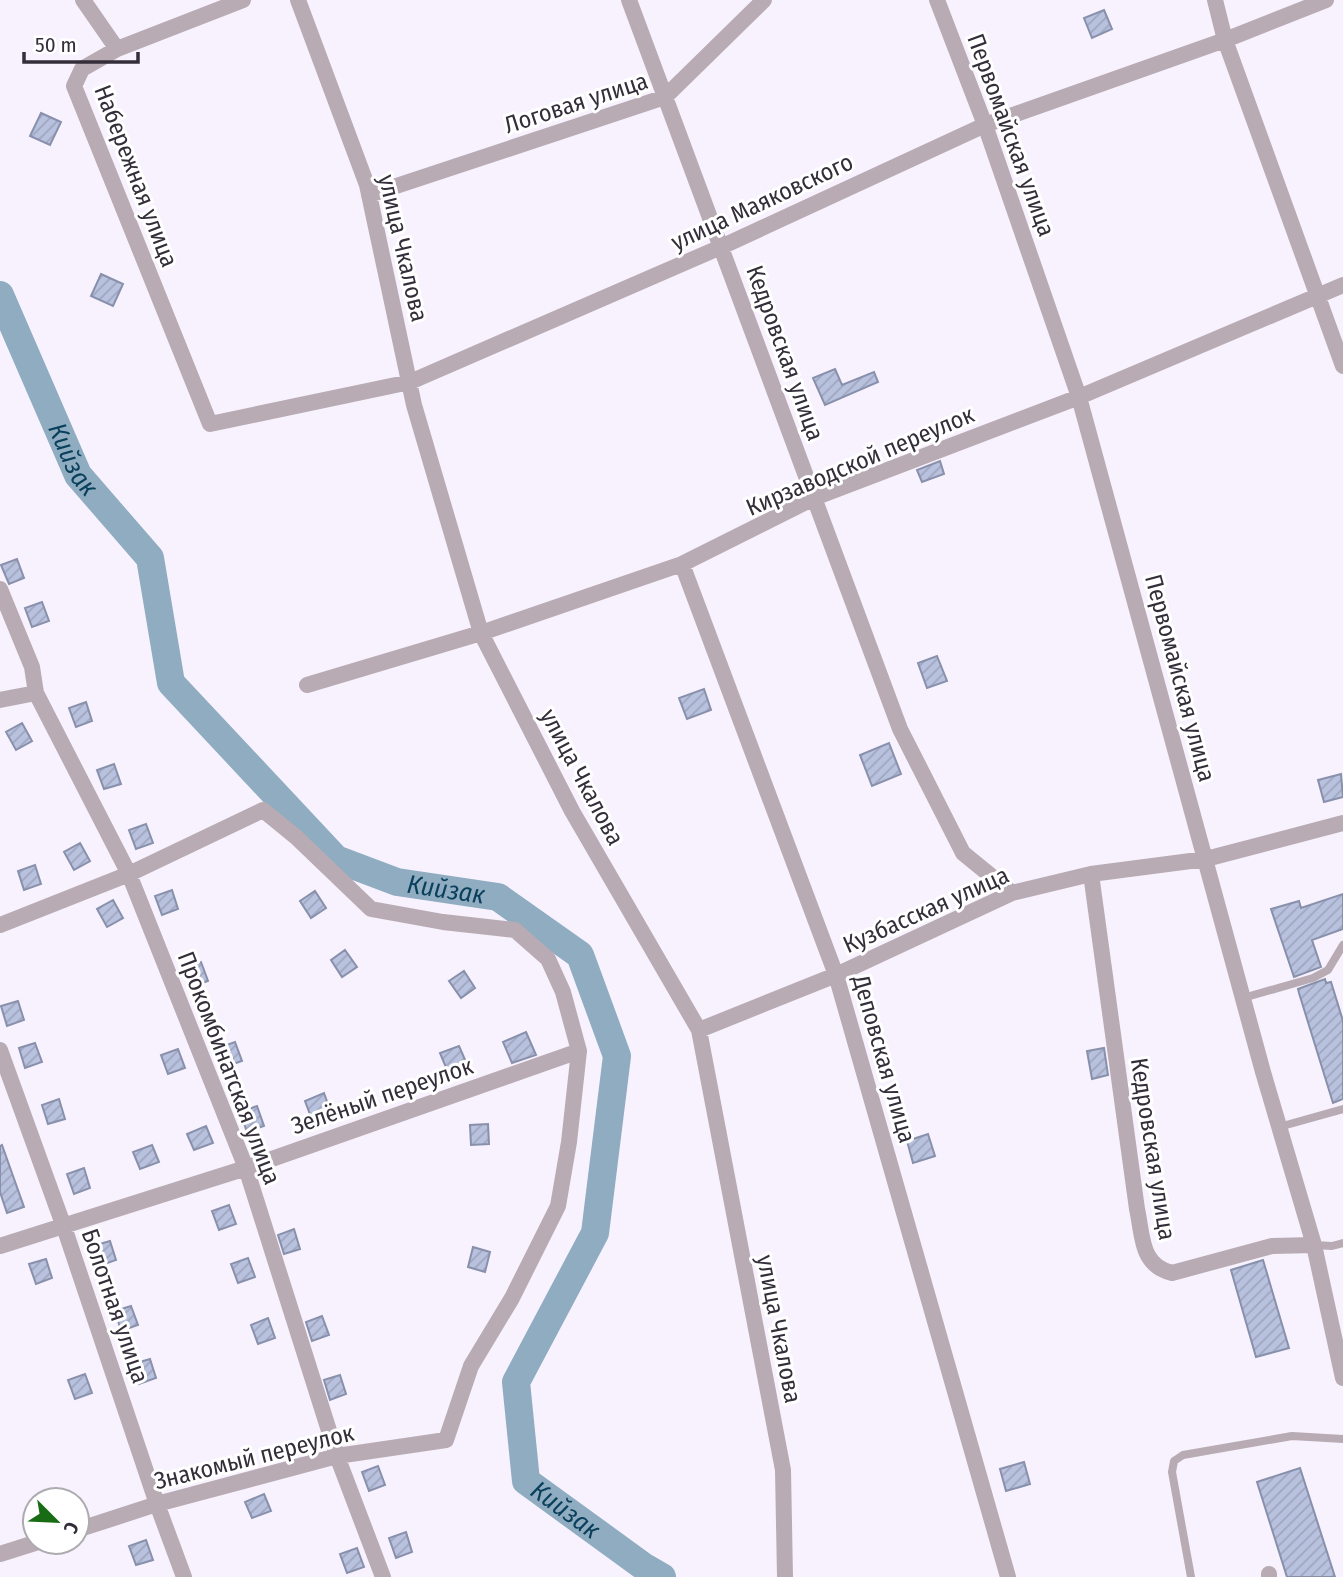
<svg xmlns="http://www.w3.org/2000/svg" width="1343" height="1577" font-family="'Fira Sans Condensed',sans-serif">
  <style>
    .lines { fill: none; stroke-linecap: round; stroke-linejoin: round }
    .river { stroke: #8facc0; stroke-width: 28 }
    .building { fill: url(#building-hatch); stroke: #8890ab; stroke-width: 2 }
    .service { stroke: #b8abb4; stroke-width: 8 }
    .minor { stroke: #b8abb4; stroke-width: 16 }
    .labels { text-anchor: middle; stroke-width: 6; stroke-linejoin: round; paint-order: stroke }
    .street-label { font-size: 24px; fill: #332e39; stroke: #fff }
    .water-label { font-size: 26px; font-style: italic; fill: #0b405d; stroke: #fff }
  </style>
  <defs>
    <pattern id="building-hatch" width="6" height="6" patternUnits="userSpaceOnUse" patternTransform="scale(1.75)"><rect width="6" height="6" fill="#b8c1dd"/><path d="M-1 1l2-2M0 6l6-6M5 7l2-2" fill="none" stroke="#9fa6be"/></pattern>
  </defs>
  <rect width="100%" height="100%" fill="#f7f2fe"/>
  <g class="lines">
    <!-- river -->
    <path class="river" id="s1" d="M0 295 78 475 150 558 171 683 336 859 397 882 498 897 580 955 617 1056 595 1233 516 1382 526 1481 643 1566 662 1577"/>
  </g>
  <!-- building -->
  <path class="building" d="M1104 10 1112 29 1092 38 1084 18Z
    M41 113 61 122 50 145 30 136Z
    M101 274 123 284 113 306 91 296Z
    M835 369 842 385 874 372 878 382 825 405 813 378Z
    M940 461 944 474 922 482 917 470Z
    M17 559 24 578 9 584 1 565Z
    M42 602 49 621 32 627 25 608Z
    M937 656 947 681 927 688 918 663Z
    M704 689 711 710 687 719 679 698Z
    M86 702 92 721 76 727 69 708Z
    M22 723 32 741 16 750 6 732Z
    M889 743 901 774 872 786 860 755Z
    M114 764 121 784 104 789 97 770Z
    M1341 774 1343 797 1324 802 1318 780Z
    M146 824 153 843 136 849 129 830Z
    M80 843 90 861 74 870 64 852Z
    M35 865 41 884 24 890 18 871Z
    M172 890 178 909 162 915 155 896Z
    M315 891 326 908 311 918 300 901Z
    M1343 894V929L1312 940 1321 967 1294 977 1271 909 1299 901 1301 908Z
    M113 900 123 918 107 927 97 909Z
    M345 950 357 967 342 977 331 960Z
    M201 962 208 981 192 987 185 968Z
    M464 971 475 988 461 998 449 981Z
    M1325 979 1326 983 1331 982 1343 1021V1099L1333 1103 1299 993 1298 989Z
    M18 1001 24 1020 7 1026 1 1006Z
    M526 1032 536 1055 512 1063 503 1042Z
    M235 1042 242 1061 225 1067 218 1048Z
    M35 1043 42 1062 25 1068 19 1048Z
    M459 1046 466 1062 447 1070 440 1053Z
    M1104 1048 1108 1075 1092 1079 1087 1051Z
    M178 1049 185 1068 168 1074 161 1055Z
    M324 1093 330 1110 311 1117 305 1101Z
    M59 1099 65 1119 48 1124 42 1105Z
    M257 1106 264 1126 247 1132 240 1112Z
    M488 1124 489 1144 471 1145 470 1125Z
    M206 1126 213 1143 194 1150 187 1134Z
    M928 1134 935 1156 913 1163 907 1141Z
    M2 1145 24 1207 7 1213 0 1192V1146Z
    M152 1145 159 1162 140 1169 133 1152Z
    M84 1168 90 1188 74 1194 67 1174Z
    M229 1205 236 1224 219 1230 212 1211Z
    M294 1229 300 1249 284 1254 278 1235Z
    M110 1241 116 1260 99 1266 93 1246Z
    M473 1247 490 1252 485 1272 468 1267Z
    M248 1258 255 1277 238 1283 231 1264Z
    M46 1259 52 1278 36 1284 29 1264Z
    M1263 1260 1289 1348 1256 1357 1231 1270Z
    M131 1306 138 1325 121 1331 115 1311Z
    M322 1316 329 1335 312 1341 306 1322Z
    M268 1318 275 1338 258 1344 251 1325Z
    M150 1359 156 1378 139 1384 133 1364Z
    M85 1374 92 1393 75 1399 68 1380Z
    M340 1375 346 1394 330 1400 324 1380Z
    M1024 1462 1030 1484 1006 1491 1000 1469Z
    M378 1466 385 1485 369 1491 362 1472Z
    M1300 1468 1335 1577H1287L1257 1482Z
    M264 1494 271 1511 252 1518 245 1502Z
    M406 1532 412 1552 396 1558 389 1538Z
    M146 1540 153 1560 136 1565 129 1546Z
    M357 1548 364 1567 347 1573 340 1554Z"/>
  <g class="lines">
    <!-- service -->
    <path class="service" d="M1243 998 1313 978 1328 970 1343 945
      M1279 1127 1343 1109
      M1314 1245 1332 1246 1343 1243
      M1191 1577 1172 1472 1174 1461 1183 1455 1292 1436 1343 1439"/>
    <!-- minor -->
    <path class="minor" d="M83 0 117 49
      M243 0 117 49 82 69 74 86 210 424 410 382 721 247 985 125 1225 40 1326 0
      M298 0 367 185 414 405 481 633 572 811 699 1030 783 1470 785 1577
      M629 0 900 729 963 853 1012 893
      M937 0 985 125 1079 397 1263 1072 1314 1245 1343 1378
      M1215 0 1225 40 1343 366
      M369 195 665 97 764 0
      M682 564 836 975 1008 1577
      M0 589 32 667 36 693 129 874 246 1168 337 1456 383 1577
      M307 685 481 633 682 564 814 498 1079 397 1343 285
      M0 700 36 693
      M1091 874 1137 1209C1143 1236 1140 1265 1172 1273L1272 1246 1314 1245
      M0 925 129 874 263 810 296 837 371 909 443 922 515 930 548 959 563 992 579 1051 569 1142 558 1206 512 1298 471 1366 446 1440 337 1456 157 1504 77 1530
      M699 1030 836 975 1012 893 1091 874 1206 859 1343 823
      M0 1050 64 1227 157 1504 184 1577
      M0 1246 246 1168 579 1051
      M0 1554 38 1542
      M1269 1574V1577"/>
  </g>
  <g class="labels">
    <!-- street labels -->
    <g class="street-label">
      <text transform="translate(576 103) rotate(-18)" y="8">Логовая улица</text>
      <text transform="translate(1011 135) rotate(70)" y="8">Первомайская улица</text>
      <text transform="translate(136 176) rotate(69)" y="8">Набережная улица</text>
      <text transform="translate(762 202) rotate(-25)" y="8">улица Маяковского</text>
      <text transform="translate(403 248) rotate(77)" y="8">улица Чкалова</text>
      <text transform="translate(785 353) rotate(70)" y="8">Кедровская улица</text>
      <text transform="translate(860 461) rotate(-23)" y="8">Кирзаводской переулок</text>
      <text transform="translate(1180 678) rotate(75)" y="8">Первомайская улица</text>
      <text transform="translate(582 777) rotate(62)" y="8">улица Чкалова</text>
      <text transform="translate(926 910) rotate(-24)" y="8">Кузбасская улица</text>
      <text transform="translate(884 1059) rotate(74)" y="8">Деповская улица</text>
      <text transform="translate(229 1068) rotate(69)" y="8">Прокомбинатская улица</text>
      <text transform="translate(382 1096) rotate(-19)" y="8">Зелёный переулок</text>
      <text transform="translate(1153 1149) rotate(81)" y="8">Кедровская улица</text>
      <text transform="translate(115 1306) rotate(71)" y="8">Болотная улица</text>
      <text transform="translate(779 1329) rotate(79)" y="8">улица Чкалова</text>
      <text transform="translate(254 1457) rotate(-14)" y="8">Знакомый переулок</text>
    </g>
    <!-- water labels -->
    <g class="water-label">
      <text dy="9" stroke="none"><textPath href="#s1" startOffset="180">Кийзак</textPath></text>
      <text dy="9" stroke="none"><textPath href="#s1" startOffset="789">Кийзак</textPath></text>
      <text dy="9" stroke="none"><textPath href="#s1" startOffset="1545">Кийзак</textPath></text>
    </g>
  </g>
  <!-- north arrow -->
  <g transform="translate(56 1521) rotate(114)"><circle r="33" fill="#ffffff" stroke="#adabb0" stroke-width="2"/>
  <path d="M0-5L12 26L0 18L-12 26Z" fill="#186c14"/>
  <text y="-10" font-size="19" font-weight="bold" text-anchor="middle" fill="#332e39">С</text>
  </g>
  <!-- scale -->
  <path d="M24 52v10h114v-10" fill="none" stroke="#332e39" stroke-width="3.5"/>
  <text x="35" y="52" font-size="21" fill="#332e39" stroke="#ffffff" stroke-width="5" paint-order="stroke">50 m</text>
</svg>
